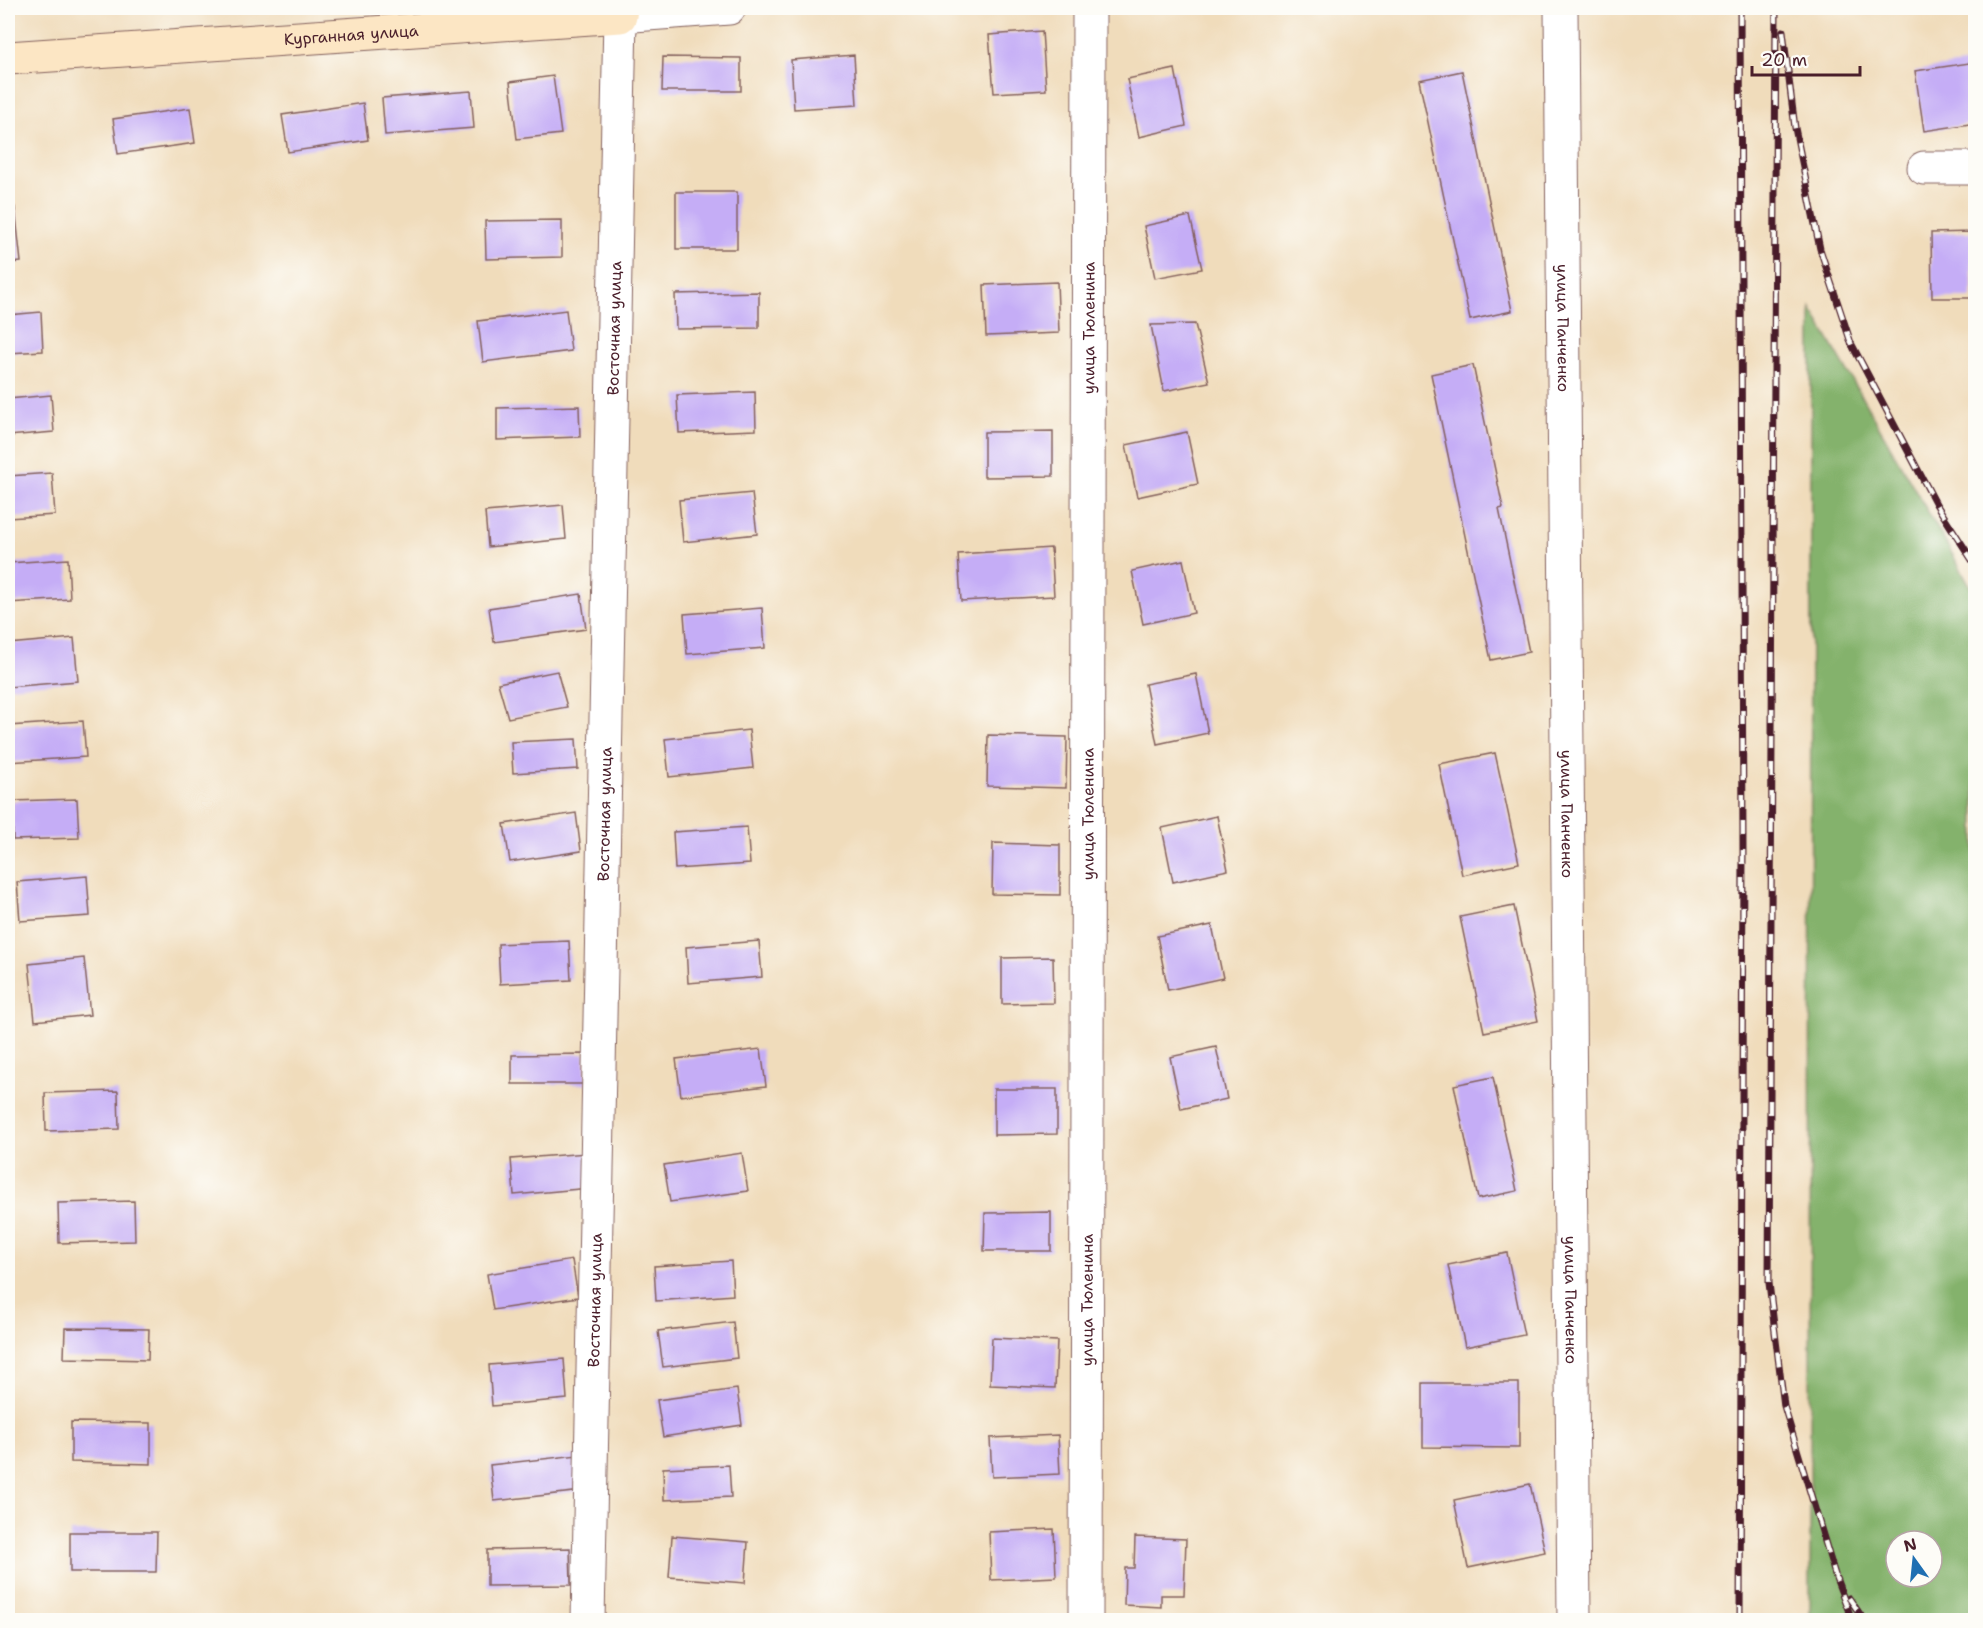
<svg xmlns="http://www.w3.org/2000/svg" width="1983" height="1628" font-family="'Shantell Sans',sans-serif">
  <style>
    .forest { fill: #84b26c; stroke: #67684c; stroke-width: 1.5; fill-rule: evenodd }
    .building { fill: #c5adf6 }
    .lines { fill: none; stroke-linecap: round; stroke-linejoin: round }
    .street-casing { stroke: #84615d; stroke-width: 35 }
    .secondary-casing { stroke: #84615d; stroke-width: 35 }
    .street { stroke: #fff; stroke-width: 33 }
    .secondary { stroke: #fce6c4; stroke-width: 33 }
    .rail-casing { stroke: #4a1f2b; stroke-width: 7 }
    .rail { stroke: #fdfcf7; stroke-width: 4.5; stroke-dasharray: 14; stroke-linecap: butt }
    .labels { text-anchor: middle; stroke-width: 4.5; stroke-linejoin: round; paint-order: stroke }
    .street-label { font-size: 16px; fill: #4a1f2b; stroke: #fdfcf7 }
  </style>
  <rect width="100%" height="100%" fill="#fdfcf7"/>
  <filter id="ink" filterUnits="userSpaceOnUse"><feTurbulence type="fractalNoise" baseFrequency=".0167" numOctaves="2"/><feDisplacementMap in="SourceGraphic" scale="12" xChannelSelector="R" yChannelSelector="G"/><feConvolveMatrix kernelMatrix="1 2 1 2 8 2 1 2 1" color-interpolation-filters="sRGB"/></filter>
  <filter id="wash" filterUnits="userSpaceOnUse"><feTurbulence type="fractalNoise" baseFrequency=".008" numOctaves="4" result="noise"/><feDisplacementMap in="SourceGraphic" scale="24" xChannelSelector="R" yChannelSelector="G"/><feGaussianBlur stdDeviation="1.35" result="paint"/><feColorMatrix in="noise" values="0 0 0 0 0 0 0 0 0 0 0 0 0 0 0 0 0 1.4 0 .05"/><feComposite in="paint" operator="in"/></filter>
  <g filter="url(#wash)">
    <rect width="100%" height="100%" fill="#f0dcbb"/>
    <!-- forest -->
    <path class="forest" d="M1811 308 1975 594V1620H1810ZM1896 1541H1932V1577H1896Z"/>
    <g id="blocks">
      <!-- building -->
      <path class="building" d="M1042 31 1046 90 994 93 989 35Z
        M854 55 857 105 794 109 791 60Z
        M663 57 741 58V91H662Z
        M1976 62V123L1924 131 1915 71Z
        M1175 69 1186 126 1139 137 1127 79Z
        M1462 71 1512 311 1470 320 1419 80Z
        M553 76 561 134 517 139 510 82Z
        M471 91 474 128 385 135 382 98Z
        M363 103 368 140 288 152 282 115Z
        M190 108 195 143 118 154 113 119Z
        M676 192H737V249H676Z
        M15 207 21 262 8 263V208Z
        M1190 216 1202 269 1155 278 1144 226Z
        M562 220V257L486 259 485 221Z
        M1972 232V298H1932L1931 233Z
        M1057 282 1059 333 986 336 984 285Z
        M759 292V328L676 329 675 294Z
        M566 310 571 351 483 362 478 321Z
        M41 312 43 351 8 353V315Z
        M1195 324 1209 382 1164 391 1151 325Z
        M1473 365 1503 508 1499 509 1529 652 1491 660 1431 374Z
        M755 392 756 430 679 433 677 395Z
        M51 395 54 432 8 436V399Z
        M579 406 580 437 497 440V408Z
        M1053 431V476L984 477V432Z
        M1187 432 1198 484 1137 497 1126 445Z
        M52 473 55 515 8 518V476Z
        M752 493 757 534 683 542 679 500Z
        M563 505 566 539 488 547 485 512Z
        M1051 548 1054 596 961 601 958 554Z
        M68 559 70 599 8 603V563Z
        M1183 560 1194 613 1143 624 1132 571Z
        M581 594 586 629 494 642 489 608Z
        M762 608 765 648 687 654 684 614Z
        M74 638 78 681 8 687V644Z
        M557 671 567 707 508 718 498 683Z
        M1196 674 1208 733 1157 744 1145 684Z
        M83 721 86 757 8 762V726Z
        M749 730 753 768 669 777 665 739Z
        M988 735 1067 737 1066 788 987 786Z
        M576 739 578 769 513 773 511 742Z
        M1495 753 1519 863 1462 875 1439 764Z
        M77 799 79 838 13 840 12 801Z
        M576 813 581 851 510 862 504 824Z
        M1217 816 1228 870 1173 882 1162 828Z
        M747 827 750 864 675 869 673 832Z
        M993 843 1060 845V895L992 894Z
        M87 876 90 916 20 921 17 882Z
        M1514 906 1538 1021 1484 1032 1460 917Z
        M1212 925 1223 978 1168 990 1157 936Z
        M569 941 571 980 500 984 498 944Z
        M759 941 762 977 688 983 686 947Z
        M1053 957 1054 1003 1002 1004V958Z
        M84 958 90 1015 35 1021 29 964Z
        M1216 1047 1227 1099 1181 1109 1170 1057Z
        M761 1049 766 1086 681 1096 676 1059Z
        M585 1054 586 1084H512V1055Z
        M1493 1077 1517 1191 1478 1199 1454 1085Z
        M994 1089H1057V1134L994 1135Z
        M118 1091 119 1129 46 1131 45 1093Z
        M587 1153 590 1188 514 1195 511 1159Z
        M742 1153 748 1191 670 1202 664 1165Z
        M134 1201 135 1241 59 1243 58 1203Z
        M1051 1212V1251H984L985 1213Z
        M1507 1253 1524 1335 1465 1347 1448 1265Z
        M572 1260 578 1297 493 1310 487 1274Z
        M731 1261 733 1295 656 1301 654 1266Z
        M733 1322 737 1358 663 1367 658 1331Z
        M65 1328 149 1329 148 1360 64 1358Z
        M992 1338 1057 1341 1055 1388 990 1385Z
        M564 1359 567 1399 492 1406 489 1365Z
        M1423 1383H1519V1448L1423 1447Z
        M737 1389 742 1425 663 1437 657 1400Z
        M71 1422 151 1423V1464L71 1462Z
        M1058 1435 1060 1474 992 1477 990 1438Z
        M578 1455 582 1491 494 1501 490 1465Z
        M729 1465 731 1497 664 1500 663 1468Z
        M1530 1484 1545 1552 1468 1568 1454 1500Z
        M1054 1529 1056 1577 991 1580 989 1532Z
        M70 1532H157L156 1572H70Z
        M672 1536 748 1542 745 1583 669 1577Z
        M1135 1537 1186 1539 1184 1595H1161V1607L1124 1605 1125 1568H1134Z
        M570 1548 571 1585 487 1586V1550Z"/>
    </g>
  </g>
  <g filter="url(#ink)">
    <use href="#blocks" fill-opacity="0" stroke="#84615d" stroke-width="1.5"/>
    <g class="lines">
      <!-- street casing -->
      <g class="street-casing">
        <g id="street">
          <path id="s1" d="M1561 8 1574 1620"/>
          <path d="M1924 168H1976"/>
          <path id="s2" d="M588 1620 620 16 729 8"/>
          <path id="s3" d="M1086 1620 1089 8"/>
        </g>
      </g>
      <!-- secondary casing -->
      <g class="secondary-casing">
        <g id="secondary">
          <path id="s4" d="M8 58 620 16 621 8"/>
        </g>
      </g>
      <!-- street -->
      <use href="#street" class="street"/>
      <!-- secondary -->
      <use href="#secondary" class="secondary"/>
      <!-- rail casing -->
      <g class="rail-casing">
        <path id="rail" d="M1776 8 1769 1283 1784 1406 1836 1578 1852 1620
          M1783 31 1795 128 1820 249 1851 343 1936 504 1976 566
          M1849 1598 1864 1620
          M1740 1620 1743 852 1740 8"/>
      </g>
      <!-- rail -->
      <use href="#rail" class="rail"/>
    </g>
  </g>
  <g class="labels">
    <!-- street labels -->
    <g class="street-label">
      <text dy="6" stroke="none"><textPath href="#s4" startOffset="344">Курганная улица</textPath></text>
      <text dy="6" stroke="none"><textPath href="#s2" startOffset="1292">Восточная улица</textPath></text>
      <text dy="6" stroke="none"><textPath href="#s3" startOffset="1292">улица Тюленина</textPath></text>
      <text dy="6" stroke="none"><textPath href="#s1" startOffset="320">улица Панченко</textPath></text>
      <text dy="6" stroke="none"><textPath href="#s2" startOffset="806">Восточная улица</textPath></text>
      <text dy="6" stroke="none"><textPath href="#s3" startOffset="806">улица Тюленина</textPath></text>
      <text dy="6" stroke="none"><textPath href="#s1" startOffset="806">улица Панченко</textPath></text>
      <text dy="6" stroke="none"><textPath href="#s2" startOffset="320">Восточная улица</textPath></text>
      <text dy="6" stroke="none"><textPath href="#s3" startOffset="320">улица Тюленина</textPath></text>
      <text dy="6" stroke="none"><textPath href="#s1" startOffset="1292">улица Панченко</textPath></text>
    </g>
  </g>
  <!-- margin -->
  <rect width="1983" height="1628" fill="none" stroke="#fdfcf7" stroke-width="30"/>
  <!-- north arrow -->
  <g transform="translate(1914 1559) rotate(345)"><circle r="28" fill="#fdfcf7" stroke="#b5a4a5" stroke-width="1.5"/>
  <path d="M0-4.5L10 22L0 15L-10 22Z" fill="#1f6fb2"/>
  <text y="-9" font-size="16" font-weight="bold" text-anchor="middle" fill="#4a1f2b">N</text>
  </g>
  <!-- scale -->
  <path d="M1752 66v9h108v-9" fill="none" stroke="#4a1f2b" stroke-width="3"/>
  <text x="1761" y="66" font-size="18" fill="#4a1f2b" stroke="#fdfcf7" stroke-width="4.5" paint-order="stroke">20 m</text>
</svg>
